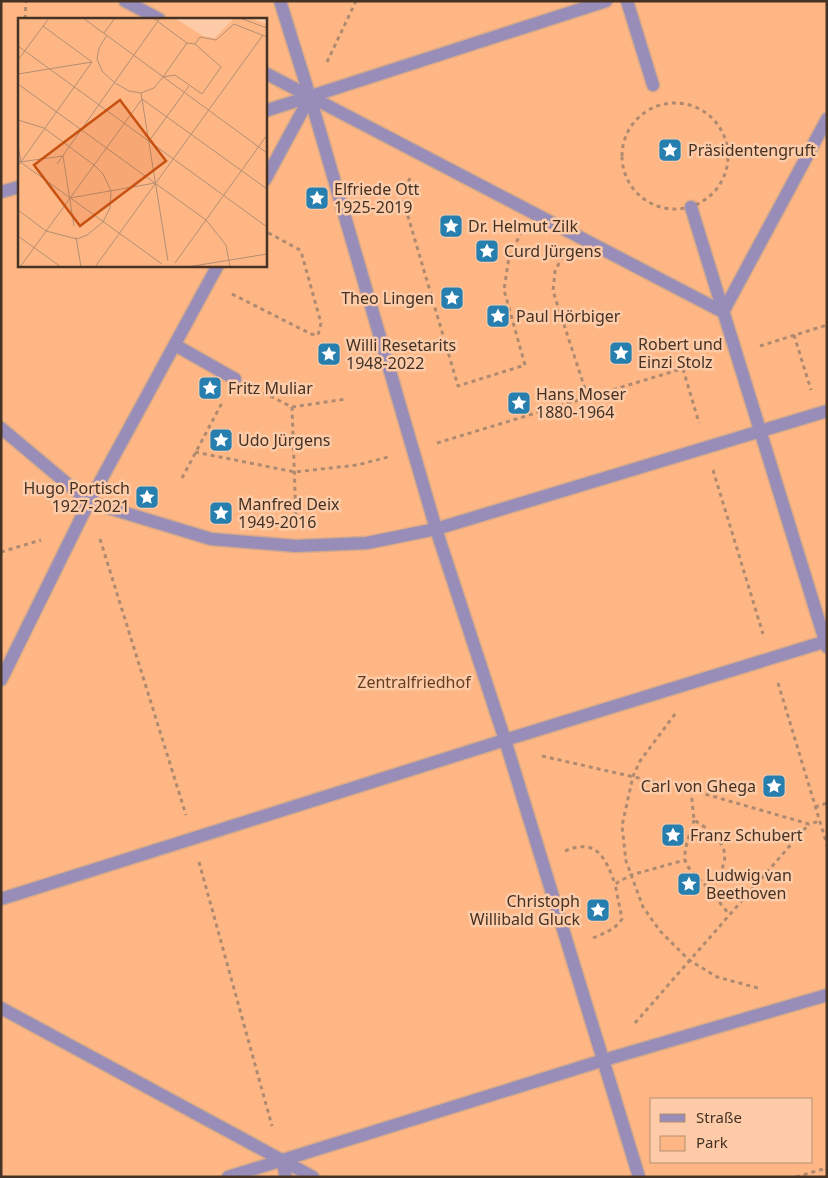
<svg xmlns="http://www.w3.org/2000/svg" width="828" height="1178" font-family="'Noto Sans',sans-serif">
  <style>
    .green { fill: #feb784; fill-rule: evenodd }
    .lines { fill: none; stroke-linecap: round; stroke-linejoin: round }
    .service-casing { stroke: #d5a98b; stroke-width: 15 }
    .minor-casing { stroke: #d5a98b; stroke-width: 15 }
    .path { stroke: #af8a70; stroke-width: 3; stroke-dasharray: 4 4; stroke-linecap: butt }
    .service { stroke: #988db9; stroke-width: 12 }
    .minor { stroke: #988db9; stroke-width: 12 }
    .labels { text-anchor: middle; stroke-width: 5; stroke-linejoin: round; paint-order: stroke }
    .poi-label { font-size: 16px; fill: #453224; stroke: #fdcba8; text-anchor: start }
    .park-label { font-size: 16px; fill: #653e20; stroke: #fdcba8 }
    .inset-road { fill: none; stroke: #b38e73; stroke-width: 1 }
    .view { fill: #c75111; fill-opacity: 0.15; stroke: #c75111; stroke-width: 2.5 }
    .inset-edge { fill: none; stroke: #453224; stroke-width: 2.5 }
  </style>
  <rect width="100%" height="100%" fill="#fdcba8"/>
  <!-- green -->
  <path class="green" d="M1 1H827V1177H1ZM19 19H265V265H19ZM652 1099H812V1162H652Z"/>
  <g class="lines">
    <!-- service casing -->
    <g class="service-casing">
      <path id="service" d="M125 1 159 19
        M280 1 310 97 436 529 505 740 639 1177
        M627 1 653 85
        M265 73 723 312 827 119
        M265 111 606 1
        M265 180 310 97
        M1 192 19 187
        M175 345 235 379
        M1 428 89 502 211 539 296 546 367 543 436 529 827 411
        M1 680 89 502 218 265
        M1 899 505 740 827 641
        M1 1008 313 1177
        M282 1160 286 1177
        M228 1177 604 1060 827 995"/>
    </g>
    <!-- minor casing -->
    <g class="minor-casing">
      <path id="minor" d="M691 207 827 647"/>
    </g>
    <!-- path -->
    <path class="path" d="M25 19 26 1
      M327 62 356 1
      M622 156a53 53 0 1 1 106 0a53 53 0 1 1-106 0Z
      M410 178 402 196 458 386 525 365 504 290 509 257 521 233
      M563 256 555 271 553 291 588 398
      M232 294 311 334 318 335 321 323 302 255 300 250 265 231
      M794 335 811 390
      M760 346 827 325
      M683 369 699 423
      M256 389 292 407 296 520
      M292 407 346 399
      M437 443 711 360
      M195 452 295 472 357 465 388 457
      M713 470 763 634
      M182 478 223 401
      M100 539 186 815
      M1 552 41 540
      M778 683 827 845
      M675 714 640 761 633 776 622 826 626 861 643 907 660 931 689 960 717 977 758 988
      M542 756 691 790 809 824 820 821
      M691 790 694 820C708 829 729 843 724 862 722 874 711 882 716 895 718 902 725 909 729 914
      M815 807 827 803
      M694 820C691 832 684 846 685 859 686 870 707 886 715 894
      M565 851C597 837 606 859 615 884L631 875 685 860
      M199 862 272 1126
      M593 938C604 933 615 930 622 919L615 884
      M635 1023 809 824
      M796 1177 827 1168"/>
    <!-- service -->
    <use href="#service" class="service"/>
    <!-- minor -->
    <use href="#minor" class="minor"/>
  </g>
  <!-- icons -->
  <defs>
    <g id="sight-square" transform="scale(1.25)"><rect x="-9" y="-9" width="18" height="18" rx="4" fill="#267fae" stroke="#fdcba8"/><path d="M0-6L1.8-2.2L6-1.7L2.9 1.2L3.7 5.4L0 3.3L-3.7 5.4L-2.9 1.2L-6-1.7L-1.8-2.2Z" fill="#fff"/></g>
  </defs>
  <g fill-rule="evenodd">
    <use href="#sight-square" x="670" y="150"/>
    <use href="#sight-square" x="317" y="198"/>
    <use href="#sight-square" x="451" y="226"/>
    <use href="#sight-square" x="487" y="251"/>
    <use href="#sight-square" x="452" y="298"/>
    <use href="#sight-square" x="498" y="316"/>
    <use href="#sight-square" x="621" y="353"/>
    <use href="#sight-square" x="329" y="354"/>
    <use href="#sight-square" x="210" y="388"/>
    <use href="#sight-square" x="519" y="403"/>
    <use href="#sight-square" x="221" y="440"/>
    <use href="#sight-square" x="147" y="497"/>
    <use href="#sight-square" x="221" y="513"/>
    <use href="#sight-square" x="774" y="786"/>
    <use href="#sight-square" x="673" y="835"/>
    <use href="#sight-square" x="689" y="884"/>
    <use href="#sight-square" x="598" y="910"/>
  </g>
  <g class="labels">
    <!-- poi labels -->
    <g class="poi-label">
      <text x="688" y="156">Präsidentengruft</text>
      <text x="334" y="195">Elfriede Ott<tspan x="334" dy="18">1925-2019</tspan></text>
      <text x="468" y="232">Dr. Helmut Zilk</text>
      <text x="504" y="257">Curd Jürgens</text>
      <text x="434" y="304" text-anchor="end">Theo Lingen</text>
      <text x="516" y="322">Paul Hörbiger</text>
      <text x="638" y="350">Robert und<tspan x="638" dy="18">Einzi Stolz</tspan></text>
      <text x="346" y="351">Willi Resetarits<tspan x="346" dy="18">1948-2022</tspan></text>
      <text x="228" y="394">Fritz Muliar</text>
      <text x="536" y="400">Hans Moser<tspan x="536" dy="18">1880-1964</tspan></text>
      <text x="238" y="446">Udo Jürgens</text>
      <text x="130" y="494" text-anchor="end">Hugo Portisch<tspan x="130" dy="18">1927-2021</tspan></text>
      <text x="238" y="510">Manfred Deix<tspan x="238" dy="18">1949-2016</tspan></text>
      <text x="756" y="792" text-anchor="end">Carl von Ghega</text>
      <text x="690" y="841">Franz Schubert</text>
      <text x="706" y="881">Ludwig van<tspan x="706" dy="18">Beethoven</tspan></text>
      <text x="580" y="907" text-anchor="end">Christoph<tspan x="580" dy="18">Willibald Gluck</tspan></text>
    </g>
    <!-- park labels -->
    <g class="park-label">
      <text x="414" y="688">Zentralfriedhof</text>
    </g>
  </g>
  <!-- overview -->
  <g transform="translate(18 18)">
    <rect width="249" height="249" fill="#fdcba8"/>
    <path d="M0 0H157L185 18 197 20 216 0H233L249 6V249H0Z" fill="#feb784"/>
    <path class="inset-road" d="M65 0 249 135M135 0 169 25M222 0 249 10M86 15 97 0M89 17 81 30 79 41 84 53 97 65 111 73 123 75 136 70 145 59M177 26 203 49 184 76 157 57 145 59 169 25 177 26 182 19 198 22 216 6 249 19M0 28 249 209M0 42 31 0M0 56 74 44M0 66 188 202 208 227 212 249M123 75 150 243M0 102 26 110 76 147 85 156 93 173 92 190 85 204 69 217 59 221 28 213 0 192M131 123 171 68M0 127 3 144M1 143 144 246M2 144 45 138 56 208M39 146 142 0M0 148 74 44 25 8M52 180 137 165M0 218 43 249M58 219 63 249M157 245 249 117M2 249 124 81 249 171M77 249 245 17M169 249 249 236"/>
    <path class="view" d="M102 82 148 143 62 208 16 147Z"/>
    <rect width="249" height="249" class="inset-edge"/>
  </g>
  <!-- border -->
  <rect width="828" height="1178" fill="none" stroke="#453224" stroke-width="5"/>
  <!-- legend -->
  <rect x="650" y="1098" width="162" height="65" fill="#fdcba8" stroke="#b38e73"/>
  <rect x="660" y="1114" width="25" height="8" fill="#988db9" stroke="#b38e73"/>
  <text x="696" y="1123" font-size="15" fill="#453224">Straße</text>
  <rect x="660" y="1136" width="25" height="15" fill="#feb784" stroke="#b38e73"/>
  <text x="696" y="1148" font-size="15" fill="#453224">Park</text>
</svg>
